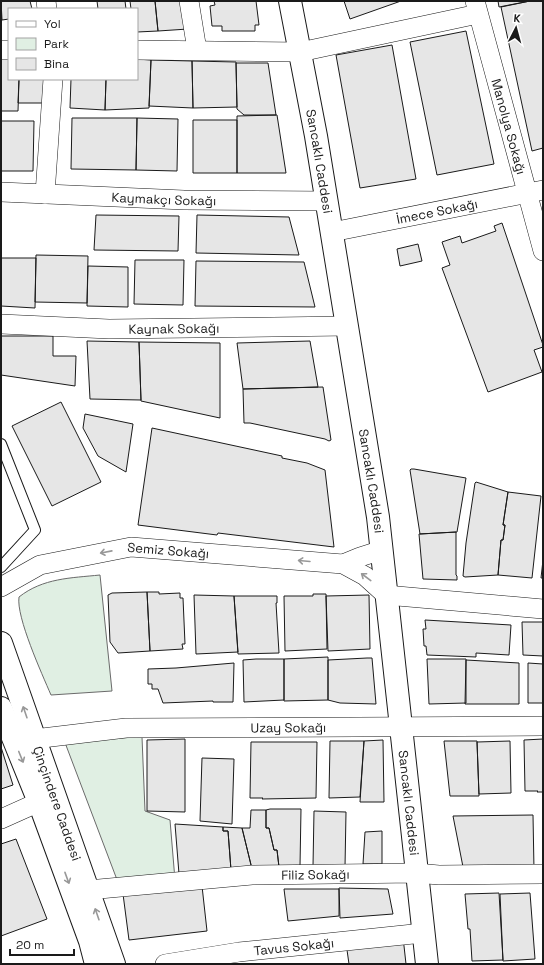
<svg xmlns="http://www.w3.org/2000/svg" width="544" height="965" font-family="'Space Grotesk',sans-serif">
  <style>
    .green { fill: #e0efe3; stroke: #6a6a6a }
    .building { fill: #e6e6e6; stroke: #1a1a1a }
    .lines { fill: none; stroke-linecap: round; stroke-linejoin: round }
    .lane-casing { stroke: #1a1a1a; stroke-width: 12 }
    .street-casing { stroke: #1a1a1a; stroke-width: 20 }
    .secondary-casing { stroke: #1a1a1a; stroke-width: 24 }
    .lane { stroke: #fff; stroke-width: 10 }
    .street { stroke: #fff; stroke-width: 19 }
    .secondary { stroke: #fff; stroke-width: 22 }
    .oneway { stroke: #989898 }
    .labels { text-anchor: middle; stroke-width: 3; stroke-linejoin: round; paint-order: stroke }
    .street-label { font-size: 13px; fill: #1a1a1a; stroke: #fff }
  </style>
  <rect width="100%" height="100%" fill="#fff"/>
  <!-- green -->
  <path class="green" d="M100 575 112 691 51 695C42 674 16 617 19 597 43 578 71 578 100 575Z
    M142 737 145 811 170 820 175 880 119 885 64 740Z"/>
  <!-- building -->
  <path class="building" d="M1 1H30L32 9H9V19L2 20Z
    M97 1H125L126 9H98Z
    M130 1H155L158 31 137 32V9H131Z
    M155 1H184L188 29 158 31Z
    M214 1H256L259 25H255V31H222V26H212L210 6 215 5Z
    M344 1H401L350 19Z
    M498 1H530L499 7Z
    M530 1H543V148L532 151 501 7Z
    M466 31 494 164 437 175 410 42Z
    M392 45 416 179 360 188 336 55Z
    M1 57H9V79H19L18 111H1Z
    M137 59 151 60 149 108 105 110 106 79H137Z
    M151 60 192 61 193 108 149 106Z
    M192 61 236 62 237 107 193 108Z
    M236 63H268L276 115H244L237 109Z
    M19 79H44L43 103H18Z
    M71 79H106L105 110 70 108Z
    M277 115 286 173H237V116Z
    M72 118H137L136 170 71 169Z
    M137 118 178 119 177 171 136 170Z
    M193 120H237V173H193Z
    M1 121H34L33 171H1Z
    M96 215 179 216 178 251 94 250Z
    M197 215 289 217 299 255 196 253Z
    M502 223 543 345V347L534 350 542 372 488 392 442 268 450 265 442 242 460 236 462 243 496 231 494 226Z
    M418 244 422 261 400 266 397 249Z
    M36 255 88 256 87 303 35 302Z
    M1 258H36L35 308 1 306Z
    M135 260H184L183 305 134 304Z
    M196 261 304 262 315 307 195 306Z
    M88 266 128 267V307L87 306Z
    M1 336H53V356H76L75 386 1 375Z
    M87 341 139 342 141 400 90 399Z
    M310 341 318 387 243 389 237 343Z
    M139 342 220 343V418L141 401Z
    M323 387 331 440 329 441 325 439 250 423H244L243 389Z
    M61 402 101 482 52 506 12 426Z
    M85 414 133 424 126 472 98 456 83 428Z
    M152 428 282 456V458L307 463 325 470 334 547 218 533 217 535 138 525Z
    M411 469H414L466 478 457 532 420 534 410 470Z
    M476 482 508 492 503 525H505L503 540H501L498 575 465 577 463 576 466 543 475 483Z
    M508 492 541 496 532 578 498 575 501 540H503L505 525H503Z
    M456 532V575L457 576V580L423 579 419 534Z
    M543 560V578H541Z
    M147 592 150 651 118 653 110 642 108 595 112 593Z
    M147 592H159V594L180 593V598H183L185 644H182L183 649 150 651Z
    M313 594H326L327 649 285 651 284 596H313Z
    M194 595 234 596 238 652 196 654Z
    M369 595 370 649 328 651 326 596Z
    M234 596H277V603H276L279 653 238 654Z
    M425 620 511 625 509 655 476 653V657L427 655 426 646H424L423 629H426Z
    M522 622H543V656L523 655Z
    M328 657V700L284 701V659Z
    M367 658H372L376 704 340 703 328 700V660Z
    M256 659H284V700L244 702 243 660Z
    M427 659H466V703L429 704Z
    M466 660 519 663V704H465Z
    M234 663 233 702H213V701L163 703 158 689H152V684H148V669L176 668Z
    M528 663 543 664V703H528Z
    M185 739V812L147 811V740Z
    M543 739V792H537L538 791H525L524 740Z
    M383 740 384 802H360L364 741Z
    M330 741H364L360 797 329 798Z
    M444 741H477L479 796H450Z
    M510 741 511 793 479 794 477 742Z
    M251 742H317L316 798 262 799 263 798H250Z
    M1 747 13 785 1 789Z
    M202 758 234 759 232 824 200 821Z
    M270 809H301L300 866 279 867 277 850H274L269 828H266V810Z
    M251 810H266V828H269L274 850H277L279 867 252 869 242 828H250Z
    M314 811 346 812 345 867 313 866Z
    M533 815 534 870 464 872 453 816Z
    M175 824 223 827V831H228L231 870 179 874Z
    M223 827 242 828 252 869 231 870 228 831H223Z
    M382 831V864H363L365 832Z
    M16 839 47 919 1 936V844Z
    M202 886 207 931 129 940 123 894Z
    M339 888 388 889 393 914 340 918Z
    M284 889H339V916L288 921Z
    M499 893 503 960 472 961 470 929H468L465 894Z
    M530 893 535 959 503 961 500 894Z
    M403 937 406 964H349L346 943Z"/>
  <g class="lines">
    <!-- lane casing -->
    <g class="lane-casing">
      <path id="lane" d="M1 444 35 530 1 567"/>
    </g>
    <!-- street casing -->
    <g class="street-casing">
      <g id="street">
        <path d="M46 1 47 9"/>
        <path d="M189 1 197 50"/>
        <path id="s1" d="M475 1 543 251"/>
        <path d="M1 50H9"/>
        <path d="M137 50 300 52 478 14"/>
        <path id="s2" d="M1 192 184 200 327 201"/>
        <path d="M45 194 53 79"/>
        <path id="s3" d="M332 232 543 190"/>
        <path id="s4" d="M1 324 109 329 347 326"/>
        <path d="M343 564 360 557 382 550"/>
        <path id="s5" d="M1 587 40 565 131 547 343 564 365 576 386 595 543 609"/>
        <path id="s6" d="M34 739 126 728 543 726"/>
        <path d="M1 819 39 802"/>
        <path id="s7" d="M88 890 252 875 416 873 439 875 543 874"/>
        <path id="s8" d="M165 964 239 952 423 933"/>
      </g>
    </g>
    <!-- secondary casing -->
    <g class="secondary-casing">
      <g id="secondary">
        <path id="s9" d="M290 1 316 136 378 517 427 964"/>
        <path id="s10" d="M1 643 114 964"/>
        <path d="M1 708 39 802 90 941 96 964"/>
      </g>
    </g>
    <!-- lane -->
    <use href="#lane" class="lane"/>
    <!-- street -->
    <use href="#street" class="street"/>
    <!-- secondary -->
    <use href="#secondary" class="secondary"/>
  </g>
  <!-- one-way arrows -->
  <defs><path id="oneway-shaft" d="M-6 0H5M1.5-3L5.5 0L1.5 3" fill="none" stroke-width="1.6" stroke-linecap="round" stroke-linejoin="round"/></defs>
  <g class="oneway">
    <use href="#oneway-shaft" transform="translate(106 552) rotate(169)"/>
    <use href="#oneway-shaft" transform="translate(304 561) rotate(-175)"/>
    <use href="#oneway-shaft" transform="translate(366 577) rotate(-143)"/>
    <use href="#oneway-shaft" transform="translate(25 712) rotate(-109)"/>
    <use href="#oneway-shaft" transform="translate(21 757) rotate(68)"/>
    <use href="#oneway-shaft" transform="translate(67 878) rotate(70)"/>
    <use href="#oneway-shaft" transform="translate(97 914) rotate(-109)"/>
  </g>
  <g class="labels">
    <!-- street labels -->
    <g class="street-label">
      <text dy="5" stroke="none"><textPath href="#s1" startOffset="130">Manolya Sokağı</textPath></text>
      <text dy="5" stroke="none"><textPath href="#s9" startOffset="163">Sancaklı Caddesi</textPath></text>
      <text dy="5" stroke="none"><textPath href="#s2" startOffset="163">Kaymakçı Sokağı</textPath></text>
      <text dy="5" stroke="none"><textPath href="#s3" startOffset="107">İmece Sokağı</textPath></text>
      <text dy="5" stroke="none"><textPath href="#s4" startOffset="173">Kaynak Sokağı</textPath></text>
      <text dy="5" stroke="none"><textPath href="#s9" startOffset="487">Sancaklı Caddesi</textPath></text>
      <text dy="5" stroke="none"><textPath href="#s5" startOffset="175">Semiz Sokağı</textPath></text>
      <text dy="5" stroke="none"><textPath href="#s6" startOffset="255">Uzay Sokağı</textPath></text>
      <text dy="5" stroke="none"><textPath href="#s9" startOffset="811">Sancaklı Caddesi</textPath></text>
      <text dy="5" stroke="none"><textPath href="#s10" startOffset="170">Çinçindere Caddesi</textPath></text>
      <text dy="5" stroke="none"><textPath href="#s7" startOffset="228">Filiz Sokağı</textPath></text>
      <text dy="5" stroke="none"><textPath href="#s8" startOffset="130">Tavus Sokağı</textPath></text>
    </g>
  </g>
  <!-- border -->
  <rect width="544" height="965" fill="none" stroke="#1a1a1a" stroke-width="4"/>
  <!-- legend -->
  <rect x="8" y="8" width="130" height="72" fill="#ffffff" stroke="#a3a3a3"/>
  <rect x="16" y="21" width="20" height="6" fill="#ffffff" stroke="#a3a3a3"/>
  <text x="44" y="28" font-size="12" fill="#1a1a1a">Yol</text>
  <rect x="16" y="38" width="20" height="12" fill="#e0efe3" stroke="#a3a3a3"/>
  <text x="44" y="48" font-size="12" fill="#1a1a1a">Park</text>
  <rect x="16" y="58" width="20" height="12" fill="#e6e6e6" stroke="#a3a3a3"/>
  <text x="44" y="68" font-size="12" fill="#1a1a1a">Bina</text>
  <!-- north arrow -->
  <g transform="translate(516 28) rotate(6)" stroke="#ffffff" stroke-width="3" paint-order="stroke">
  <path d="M0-3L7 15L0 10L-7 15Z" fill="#1a1a1a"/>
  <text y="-6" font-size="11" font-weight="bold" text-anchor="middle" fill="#1a1a1a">K</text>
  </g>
  <!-- scale -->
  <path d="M10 949v6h64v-6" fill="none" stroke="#1a1a1a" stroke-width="2"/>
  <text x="16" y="949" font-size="12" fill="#1a1a1a" stroke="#ffffff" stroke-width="3" paint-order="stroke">20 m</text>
</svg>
